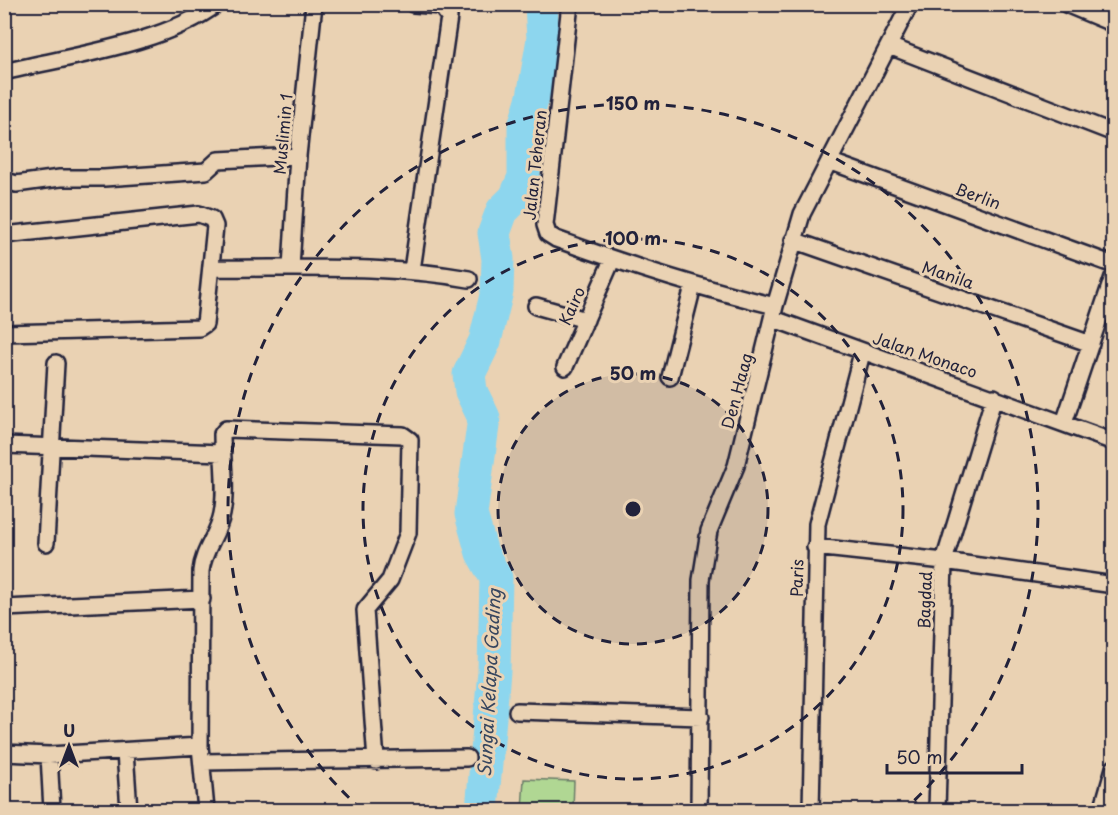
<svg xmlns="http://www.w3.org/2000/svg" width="1118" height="815" font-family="'Playpen Sans',sans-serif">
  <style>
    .green { fill: #b0d793; stroke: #697c67; stroke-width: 1.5 }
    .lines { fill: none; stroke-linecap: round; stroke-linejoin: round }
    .river { stroke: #8dd6ee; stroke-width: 33 }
    .street-casing { stroke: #22223b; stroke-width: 20 }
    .street { stroke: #ead2b3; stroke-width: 15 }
    .ring { fill: none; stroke: #22223b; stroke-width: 3; stroke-dasharray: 10 8 }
    .labels { text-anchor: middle; stroke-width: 6; stroke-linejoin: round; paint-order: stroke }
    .street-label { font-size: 16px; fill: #22223b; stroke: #ead2b3 }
    .water-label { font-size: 18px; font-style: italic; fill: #37465f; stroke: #ead2b3 }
    .centre { fill: #22223b; stroke: #ead2b3; stroke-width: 3 }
    .ring-label { font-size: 18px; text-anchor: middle; font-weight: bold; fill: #22223b; stroke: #ead2b3; stroke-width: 6; stroke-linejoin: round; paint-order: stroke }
  </style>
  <rect width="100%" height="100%" fill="#ead2b3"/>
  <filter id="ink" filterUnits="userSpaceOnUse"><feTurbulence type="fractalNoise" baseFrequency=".0167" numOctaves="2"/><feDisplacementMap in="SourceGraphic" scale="12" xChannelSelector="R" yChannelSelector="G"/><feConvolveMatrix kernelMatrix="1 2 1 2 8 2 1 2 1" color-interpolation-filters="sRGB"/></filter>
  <g filter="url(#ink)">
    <!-- green -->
    <path class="green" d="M524 779 574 781 573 810H522Z"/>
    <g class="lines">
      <!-- river -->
      <path class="river" d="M482 810 494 671 496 578 482 553 471 514 484 418 471 391 469 374 485 341 497 291 498 259 494 233 502 211 515 198 524 177V127L533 97 543 39 541 4"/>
      <!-- street casing -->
      <g class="street-casing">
        <path id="street" d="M570 4 545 225 548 234 556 239C628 265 700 288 775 306
          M1066 4 1114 24
          M889 46 1114 133
          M4 72C70 56 164 44 217 4
          M829 161 1114 265
          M4 180 16 184 60 178H104L206 171 218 160 298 156
          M4 235 199 214 212 219 215 226 205 324 199 328 4 333
          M793 240 1091 344
          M291 267 298 156 314 4
          M211 268C297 269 383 264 469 279
          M412 270 449 17 441 6 413 4
          M536 306 586 320
          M774 319 1114 442
          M565 367 612 260
          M670 377 693 286
          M1064 423 1114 274
          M4 445 222 453
          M46 543 56 363
          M815 547 944 561 1114 585
          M4 608 202 599
          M517 711 701 717
          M125 752 129 810
          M4 753 49 755 200 746
          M49 755 52 810
          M203 762 467 758
          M206 810 200 746 201 571C203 550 218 535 222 514 227 489 222 460 222 434L226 429 403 435 410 440 408 533 390 580 365 610 376 761
          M699 810 701 580 709 531 736 466 775 306 802 214 910 4
          M811 810 817 524 862 353
          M937 810 944 561 994 397
          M1102 810 1114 768"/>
      </g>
      <!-- street -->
      <use href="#street" class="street"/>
    </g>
  </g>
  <!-- distance rings -->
  <circle cx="633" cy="509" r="135" fill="#22223b" fill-opacity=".12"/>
  <g class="ring">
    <circle cx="633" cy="509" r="135"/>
    <circle cx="633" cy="509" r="270"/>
    <path d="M362 810A405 405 0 1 1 904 810"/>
  </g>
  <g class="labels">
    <!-- street labels -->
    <g class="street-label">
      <text transform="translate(283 134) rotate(-85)" y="6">Muslimin 1</text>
      <text transform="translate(535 165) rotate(-84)" y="6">Jalan Teheran</text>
      <text transform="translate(978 196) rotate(20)" y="6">Berlin</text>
      <text transform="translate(948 275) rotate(19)" y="6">Manila</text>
      <text transform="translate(572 306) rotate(-66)" y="6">Kairo</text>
      <text transform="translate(925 355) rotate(19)" y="6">Jalan Monaco</text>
      <text transform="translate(737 391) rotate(-75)" y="6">Den Haag</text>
      <text transform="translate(797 578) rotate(-89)" y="6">Paris</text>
      <text transform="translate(925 600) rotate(-88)" y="6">Bagdad</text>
    </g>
    <!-- water labels -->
    <g class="water-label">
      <text transform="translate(490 683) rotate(-87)" y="6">Sungai Kelapa Gading</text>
    </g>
  </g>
  <circle cx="633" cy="509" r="9" class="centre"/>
  <g class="ring-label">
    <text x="633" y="110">150 m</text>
    <text x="633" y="245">100 m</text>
    <text x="633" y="380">50 m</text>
  </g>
  <!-- margin -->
  <rect width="1118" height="815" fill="none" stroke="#ead2b3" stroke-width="24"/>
  <rect x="12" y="12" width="1094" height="791" fill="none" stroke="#22223b" stroke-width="2" filter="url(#ink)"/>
  <!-- north arrow -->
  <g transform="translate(69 746)" stroke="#ead2b3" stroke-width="4.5" paint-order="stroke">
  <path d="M0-4.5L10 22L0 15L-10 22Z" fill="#22223b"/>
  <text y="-9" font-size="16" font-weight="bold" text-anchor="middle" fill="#22223b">U</text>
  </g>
  <!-- scale -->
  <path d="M887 764v9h135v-9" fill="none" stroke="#22223b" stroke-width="3"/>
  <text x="896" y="764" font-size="18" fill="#22223b" stroke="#ead2b3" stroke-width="4.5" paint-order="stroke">50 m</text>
</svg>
